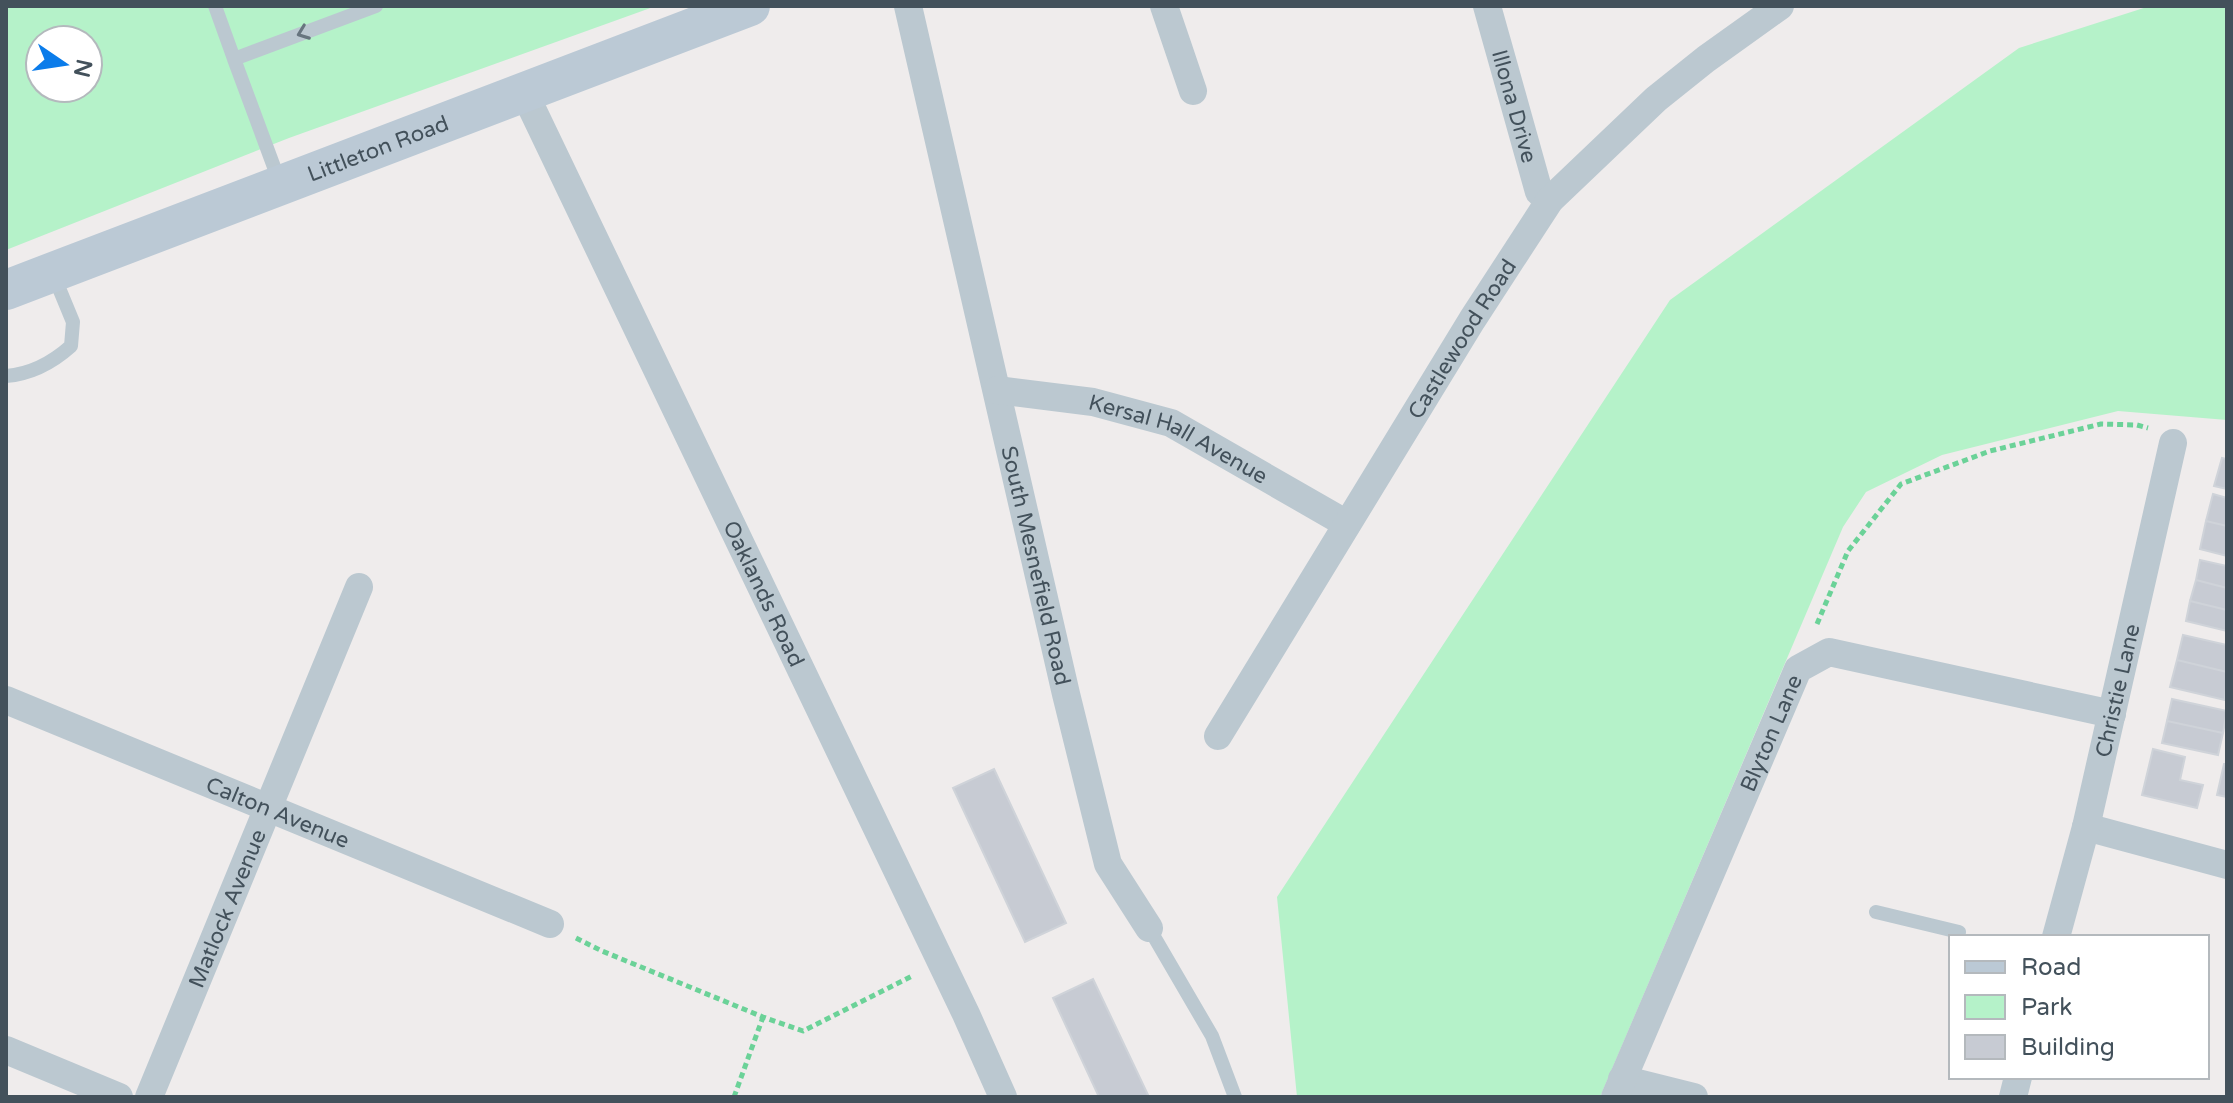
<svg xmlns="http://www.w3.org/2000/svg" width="2233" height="1103" font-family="'Varela Round',sans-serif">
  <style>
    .green { fill: #b5f2c9; fill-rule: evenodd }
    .building { fill: #c7cbd3; stroke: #cfd3d9; stroke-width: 2 }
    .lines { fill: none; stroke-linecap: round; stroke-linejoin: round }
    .path { stroke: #6bd298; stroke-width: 5; stroke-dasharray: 6 4; stroke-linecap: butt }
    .lane { stroke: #bbc8d0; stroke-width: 14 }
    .street { stroke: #bbc8d0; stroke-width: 28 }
    .secondary { stroke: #bbc9d5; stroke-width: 40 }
    .oneway { stroke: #67757e }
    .labels { text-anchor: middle; stroke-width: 6; stroke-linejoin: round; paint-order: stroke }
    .street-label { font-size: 22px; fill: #43515b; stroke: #fff }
  </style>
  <rect width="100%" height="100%" fill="#efecec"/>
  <!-- green -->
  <path class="green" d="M6 6H656L289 138 6 250ZM40 40H88V88H40Z
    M2150 6H2227V420L2118 411 1942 455 1866 492 1843 527 1600 1097H1297L1277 897 1670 300 2019 48Z"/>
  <!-- building -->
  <path class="building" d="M2222 458 2227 459V489L2214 486Z
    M2213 494 2227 498V526L2206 521Z
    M2206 521 2227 526V556L2200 549Z
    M2200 560 2227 566V588L2196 580Z
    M2196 580 2227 588V610L2190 601Z
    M2190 601 2227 610V631L2186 621Z
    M2183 635 2227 645V672L2177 660Z
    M2177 660 2227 672 2225 700 2170 687Z
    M2172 699 2227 711 2223 733 2167 721Z
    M2167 721 2223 733 2218 755 2162 743Z
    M2153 749 2185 757 2180 780 2203 785 2197 808 2142 795Z
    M2224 764H2227V797L2217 795Z
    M994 769 1066 923 1025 942 953 788Z
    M1093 979 1149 1097H1099L1053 998Z"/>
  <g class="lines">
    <!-- path -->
    <path class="path" d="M1817 624 1848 551 1901 484 1990 451 2101 424 2137 425 2148 428
      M576 938 602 951 763 1017 803 1031 914 975
      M734 1097 763 1017"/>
    <!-- lane -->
    <path class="lane" d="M215 6 234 59 376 6
      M234 59 274 167 282 182
      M6 376C32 374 52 363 71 346L73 322 54 276
      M1876 912 1959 932
      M1149 928 1212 1036 1235 1097"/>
    <!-- street -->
    <g class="street">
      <path id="s1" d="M908 6 1066 694 1108 864 1149 928"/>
      <path d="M1164 6 1193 91"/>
      <path id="s2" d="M1487 6 1539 192 1550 200"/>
      <path id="s3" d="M524 92 966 1014 1003 1097"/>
      <path id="s4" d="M997 390 1093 402 1171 423 1347 524"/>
      <path id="s5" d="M6 700 550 924"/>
      <path id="s6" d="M1218 736 1472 320 1550 200 1656 99 1706 59 1780 6"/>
      <path d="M2086 827 2227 865"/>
      <path id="s7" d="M2056 937 2086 827 2173 443"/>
      <path d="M6 1050 119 1097"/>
      <path d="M1622 1079 1694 1097"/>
      <path id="s8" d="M149 1097 359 587"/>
      <path id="s9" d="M1615 1097 1798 669 1829 652 2112 714"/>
      <path d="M2013 1097 2018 1077"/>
    </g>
    <!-- secondary -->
    <path class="secondary" id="s10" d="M6 290 750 6"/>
  </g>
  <!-- one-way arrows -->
  <defs><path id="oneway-chevron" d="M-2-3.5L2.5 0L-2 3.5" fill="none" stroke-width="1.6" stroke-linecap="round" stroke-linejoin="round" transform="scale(2)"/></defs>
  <use class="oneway" href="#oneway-chevron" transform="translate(303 33) rotate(159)"/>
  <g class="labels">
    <!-- street labels -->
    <g class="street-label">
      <text dy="8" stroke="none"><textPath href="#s2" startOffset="104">Illona Drive</textPath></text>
      <text dy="8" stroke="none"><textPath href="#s10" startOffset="398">Littleton Road</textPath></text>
      <text dy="8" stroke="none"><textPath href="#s6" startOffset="466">Castlewood Road</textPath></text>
      <text dy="8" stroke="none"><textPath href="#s4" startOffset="190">Kersal Hall Avenue</textPath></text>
      <text dy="8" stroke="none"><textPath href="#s1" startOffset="574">South Mesnefield Road</textPath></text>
      <text dy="8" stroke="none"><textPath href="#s3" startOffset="556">Oaklands Road</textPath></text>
      <text dy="8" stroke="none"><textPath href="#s7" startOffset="254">Christie Lane</textPath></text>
      <text dy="8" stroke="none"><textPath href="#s9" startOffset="396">Blyton Lane</textPath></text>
      <text dy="8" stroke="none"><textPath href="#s5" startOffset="294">Calton Avenue</textPath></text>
      <text dy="8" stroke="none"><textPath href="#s8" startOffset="204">Matlock Avenue</textPath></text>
    </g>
  </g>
  <!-- border -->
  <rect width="2233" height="1103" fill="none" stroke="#43515b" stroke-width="16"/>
  <!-- legend -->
  <rect x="1949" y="935" width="260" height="144" fill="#ffffff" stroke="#b4b9bd" stroke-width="2"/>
  <rect x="1965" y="961" width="40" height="12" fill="#bbc9d5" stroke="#b4b9bd" stroke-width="2"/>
  <text x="2021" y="975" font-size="24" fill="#43515b">Road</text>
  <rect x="1965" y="995" width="40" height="24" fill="#b5f2c9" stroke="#b4b9bd" stroke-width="2"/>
  <text x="2021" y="1015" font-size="24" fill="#43515b">Park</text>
  <rect x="1965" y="1035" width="40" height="24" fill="#c7cbd3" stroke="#b4b9bd" stroke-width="2"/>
  <text x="2021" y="1055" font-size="24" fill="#43515b">Building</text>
  <!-- north arrow -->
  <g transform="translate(64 64) rotate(103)"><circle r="38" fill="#ffffff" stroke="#b4b9bd" stroke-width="2"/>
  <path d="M0-6L14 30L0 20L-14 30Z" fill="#0b7cea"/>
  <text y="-12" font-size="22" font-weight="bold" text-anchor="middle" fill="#43515b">N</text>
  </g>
</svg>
